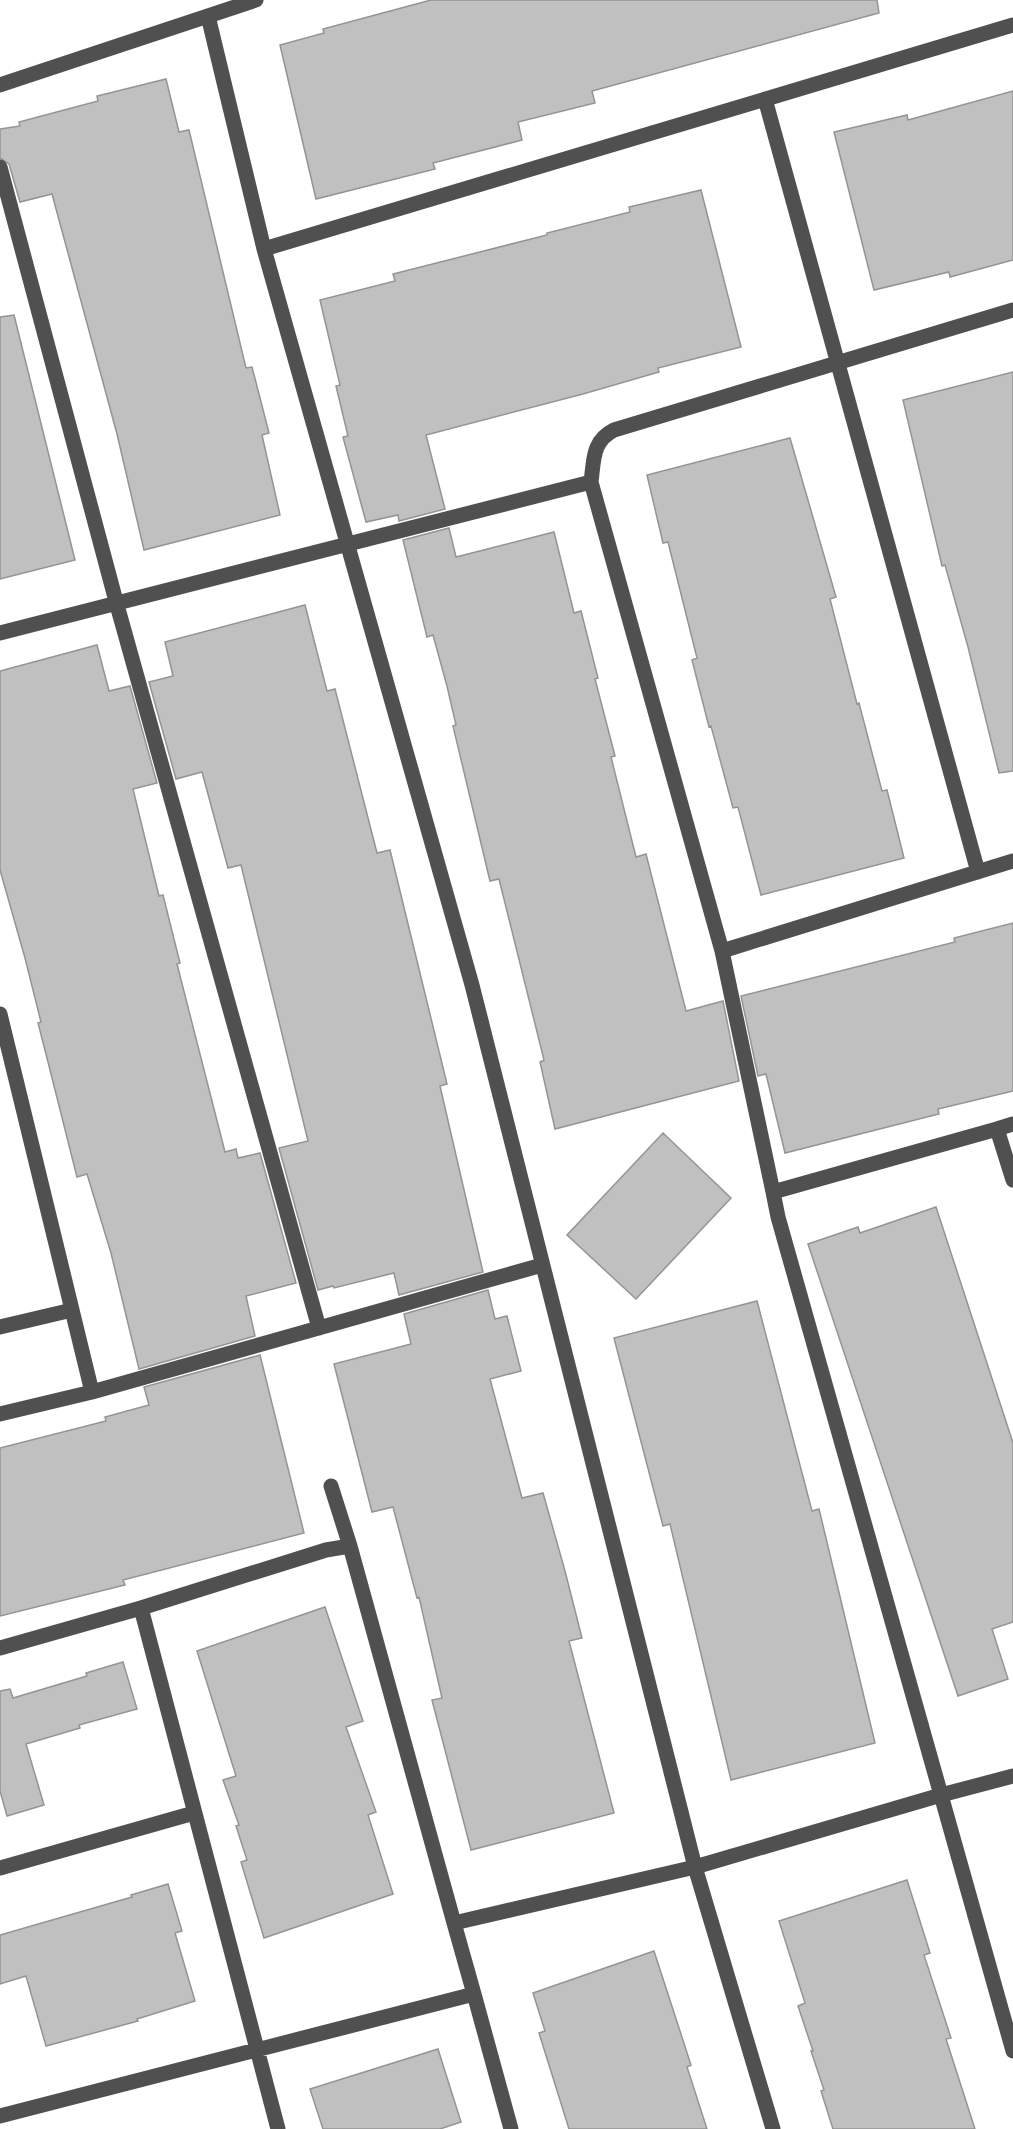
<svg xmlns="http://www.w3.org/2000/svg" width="1013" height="2129" font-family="Barlow,sans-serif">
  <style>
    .building { fill: #c0c0c0; stroke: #949494; stroke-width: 1.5 }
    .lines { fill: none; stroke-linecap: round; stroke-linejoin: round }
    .minor { stroke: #505050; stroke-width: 15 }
  </style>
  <rect width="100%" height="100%" fill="#fff"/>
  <!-- building -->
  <path class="building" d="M431 0H877L879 13 592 91 595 103 518 122 522 140 433 163 435 169 316 199 280 45 324 33 323 29Z
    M166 79 179 132 189 130 246 368 252 367 259 394 269 433 262 435 280 515 144 550 117 434 52 194 20 202 9 164 0 158V129L20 126 19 122 98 101 97 96Z
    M1013 91V260L950 277 949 272 874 290 834 132 907 115 908 120Z
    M701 190 741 347 658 368 659 372 583 394 426 435 445 509 399 521 398 515 366 522 343 437 348 436 336 386 340 385 320 300 395 281 393 274 547 235V233L630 212 629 207Z
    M14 315 75 560 0 579V317Z
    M1013 372V771L999 773 968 647 945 565 942 566 903 400Z
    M790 438 836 597 830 599 857 704 859 703 882 791 887 790 904 858 761 895 738 807 733 808 711 726 709 727 692 660 697 658 668 542 663 543 647 475Z
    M449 528 456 557 554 532 574 613 581 611 598 678 595 679 615 756 611 757 636 857 646 854 686 1011 723 1001 739 1081 555 1129 540 1062 544 1060 499 879 490 881 453 726 456 725 447 686 433 635 427 637 403 540Z
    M305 605 327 691 335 689 377 853 390 850 447 1084 440 1086 483 1272 399 1295 394 1273 334 1288 333 1286 318 1290 279 1148 308 1141 241 865 228 868 202 772 176 779 149 682 173 676 165 642Z
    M97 645 109 691 130 686 157 783 133 789 159 896 163 895 180 963 177 964 225 1152 236 1149 238 1158 260 1153 296 1283 246 1296 255 1336 139 1369 111 1253 87 1174 77 1177 48 1062 38 1023 41 1022 25 958 0 870V671Z
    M1013 923V1091L938 1109 939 1114 785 1153 766 1074 758 1076 741 996 955 942 954 938Z
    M663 1133 731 1198 636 1299 567 1235Z
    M936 1207 1013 1443V1622L992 1629 1008 1679 958 1696 808 1244 858 1227 860 1233Z
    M488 1290 495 1319 507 1316 521 1371 490 1379 522 1498 543 1493 565 1571 582 1638 569 1641 614 1813 471 1850 432 1700 442 1698 419 1597 417 1598 393 1507 372 1512 334 1364 411 1344 404 1314Z
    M757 1301 812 1511 819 1509 825 1534 875 1743 731 1780 670 1524 663 1526 614 1338Z
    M260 1355 304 1533 123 1580 125 1585 0 1616V1448L106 1421 105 1417 149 1405 144 1387Z
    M325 1607 363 1721 346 1727 376 1812 368 1815 393 1894 264 1938 241 1862 247 1860 236 1826 239 1825 223 1780 236 1776 197 1651Z
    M123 1662 137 1709 79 1725 80 1728 26 1744 44 1805 7 1816 0 1791V1691L10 1689 13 1698 87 1676 86 1673Z
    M907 1880 930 1953 924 1955 951 2038 946 2039 975 2129H833L821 2091 824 2090 811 2051H813L798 2006 805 2003 779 1921Z
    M168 1884 182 1931 175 1933 195 2001 137 2019 138 2021 46 2046 26 1976 0 1984V1935L132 1897 131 1895Z
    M654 1951 691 2065 687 2067 707 2129H569L539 2033 545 2031 533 1993Z
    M438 2049 461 2122 440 2129H323L310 2089Z"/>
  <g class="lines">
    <!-- minor -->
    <path class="minor" d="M208 16 264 249
      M0 85 256 0
      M765 99 978 872
      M0 167 117 605 319 1328
      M0 633 591 482
      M722 951 1013 861
      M0 1014 92 1392 542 1265
      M997 1129 1013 1124
      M773 1192 722 951 591 482C594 460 592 441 614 430L1013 310
      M0 1327 72 1310
      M0 1414 92 1392
      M331 1486 350 1546
      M0 1648 141 1608
      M1013 1776 941 1795 1013 2051
      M0 1868 194 1813
      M474 1994 511 2129
      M0 2116 474 1994 454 1923
      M278 2129 141 1608 326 1550 350 1546 454 1923 695 1867 941 1795 778 1217 773 1192 997 1129 1013 1180
      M773 2129 695 1867 472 985 264 249 1013 25"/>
  </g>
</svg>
